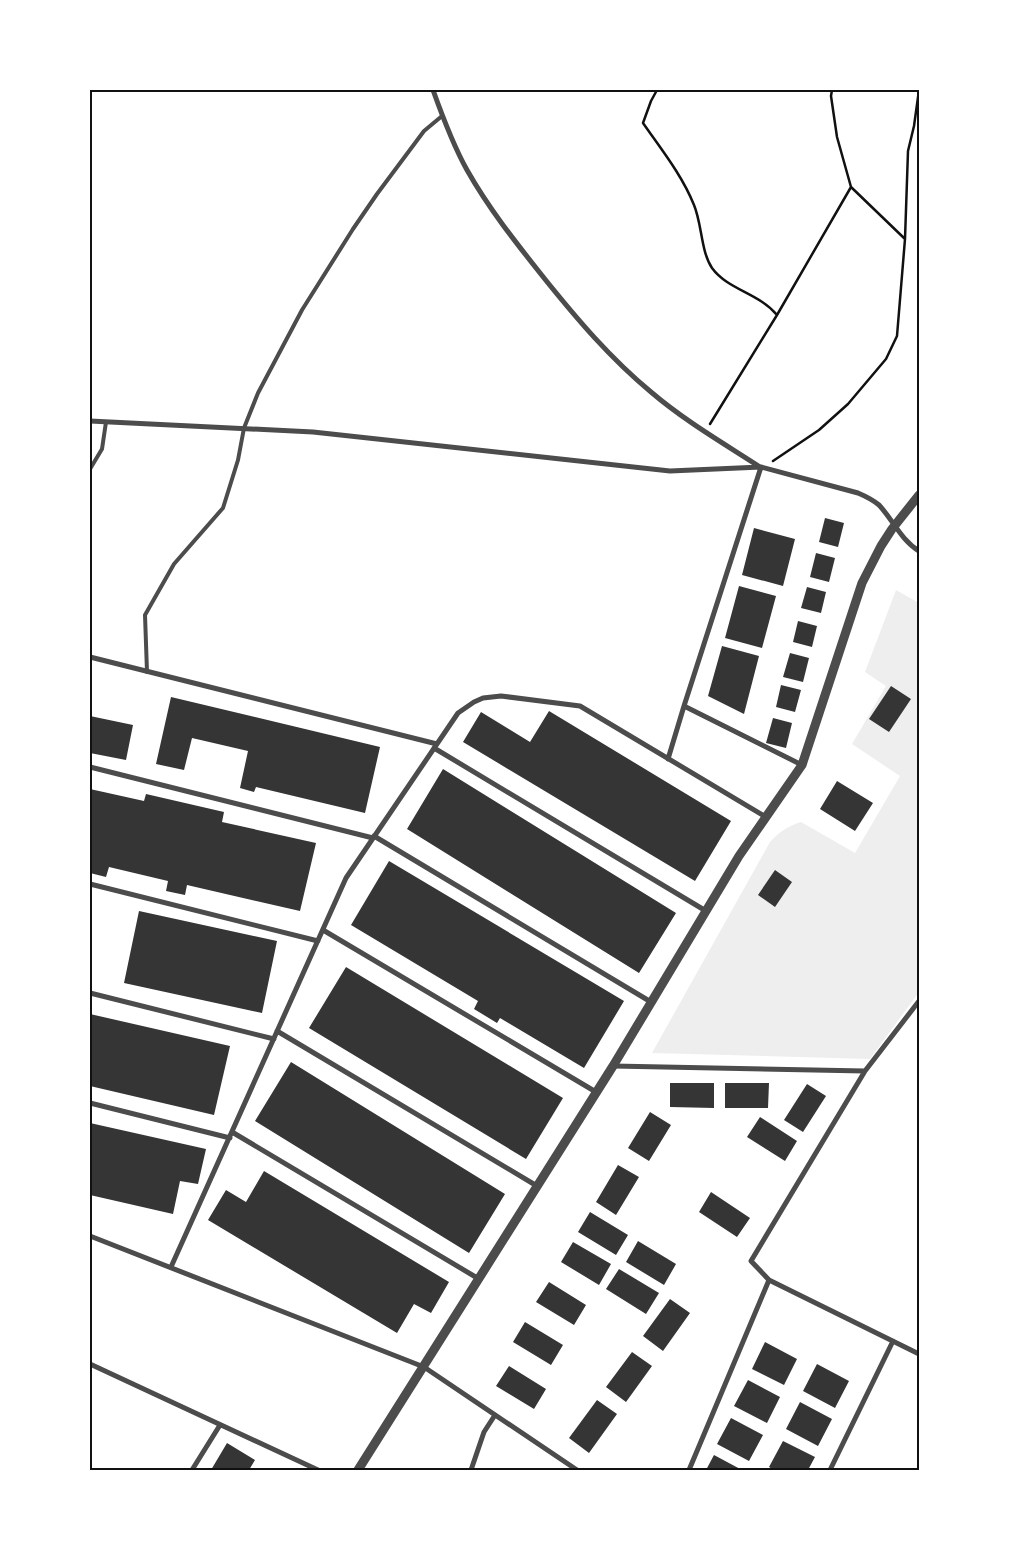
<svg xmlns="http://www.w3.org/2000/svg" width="1009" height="1560" font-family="'Sofia Sans Condensed',sans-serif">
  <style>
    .green { fill: #eee }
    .building { fill: #353535 }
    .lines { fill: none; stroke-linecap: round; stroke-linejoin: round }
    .path { stroke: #111; stroke-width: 2.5 }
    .service { stroke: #4c4c4c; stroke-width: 4 }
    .minor { stroke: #4c4c4c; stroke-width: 5 }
    .tertiary { stroke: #4c4c4c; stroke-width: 9 }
    .neatline { fill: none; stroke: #111; stroke-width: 2 }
  </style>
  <rect width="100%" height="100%" fill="#fff"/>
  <!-- green -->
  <path class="green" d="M896 590 919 603V992L870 1059 652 1053 770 842C779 832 788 826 801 822L855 853 900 776 852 744 886 686 865 672Z"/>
  <!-- building -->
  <path class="building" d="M825 518 844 523 838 547 819 542Z
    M754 528 795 539 783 586 742 575Z
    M816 553 835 558 829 582 810 577Z
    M739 586 776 596 762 648 725 638Z
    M807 587 826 592 821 613 801 608Z
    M798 621 817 626 812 647 793 642Z
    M722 646 759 656 744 714 708 696Z
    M790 653 809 658 803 682 783 677Z
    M781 685 801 690 795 712 776 707Z
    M891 686 911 699 889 732 869 719Z
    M171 697 380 747 365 813 256 787 254 792 240 788 248 751 192 738 184 770 156 764Z
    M549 711 731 821 695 881 463 742 481 712 530 742Z
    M90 716 133 725 126 760 90 753Z
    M773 718 792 723 786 748 766 743Z
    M443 769 676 913 639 973 407 829Z
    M837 781 873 803 855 831 820 809Z
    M90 789 144 801 146 794 224 812 222 822 316 843 300 911 187 885 185 895 166 891 168 881 109 867 106 877 90 873Z
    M389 861 624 1001 584 1068 500 1018 497 1023 474 1009 478 1001 351 925Z
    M775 870 792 882 775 907 758 895Z
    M139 911 277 941 262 1013 124 983Z
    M346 967 563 1098 526 1159 309 1028Z
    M90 1014 230 1046 214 1115 90 1086Z
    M291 1062 505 1194 469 1253 255 1121Z
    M670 1083H714V1108L670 1107Z
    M725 1083H769L768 1108H725Z
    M807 1084 826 1096 803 1132 784 1120Z
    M650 1112 671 1125 649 1161 628 1148Z
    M760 1117 797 1141 785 1161 747 1137Z
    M90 1123 206 1149 198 1184 180 1181 173 1214 90 1195Z
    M618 1165 639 1177 616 1215 596 1202Z
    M264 1171 449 1282 431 1313 414 1304 397 1333 208 1220 226 1190 246 1202Z
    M711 1192 750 1218 737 1237 699 1212Z
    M590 1212 628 1235 616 1255 578 1232Z
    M638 1241 676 1264 664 1285 626 1262Z
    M573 1242 611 1264 599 1285 561 1262Z
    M619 1269 659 1293 646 1314 606 1289Z
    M549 1282 586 1305 574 1325 536 1302Z
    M670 1299 690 1313 663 1351 643 1336Z
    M525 1322 563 1345 551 1365 513 1342Z
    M765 1342 797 1359 784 1385 752 1369Z
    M632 1352 652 1366 626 1402 606 1387Z
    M817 1364 849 1381 835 1408 803 1391Z
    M509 1366 546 1389 534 1409 496 1386Z
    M748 1380 780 1397 767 1423 734 1406Z
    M597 1400 617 1414 589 1453 569 1438Z
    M800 1402 832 1419 818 1446 786 1429Z
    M731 1418 763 1435 749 1461 717 1444Z
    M783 1441 815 1457 808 1470H774L769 1467Z
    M227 1443 255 1460 249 1470H211Z
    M714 1455 742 1470H706Z"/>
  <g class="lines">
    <!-- path -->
    <path class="path" d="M657 90 651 101 643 123C661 149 682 175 694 205 702 224 701 252 712 268 728 290 759 293 777 315
      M832 90 831 96 837 137 851 187 905 239
      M710 424 777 315 851 187
      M773 461 819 430 848 404 886 359 897 336 905 239 908 151 914 126 919 90"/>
    <!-- service -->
    <path class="service" d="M90 469 102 449 106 422
      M147 672 145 615 174 564 223 508 238 460 244 428 258 393 302 310 353 229 377 194 424 131 442 116"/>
    <!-- minor -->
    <path class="minor" d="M433 90C443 118 453 145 467 170 489 209 517 244 544 278 577 319 610 358 651 392 685 421 723 443 760 467
      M90 421 313 432 670 471 761 467
      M90 657 437 744
      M684 706 802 765
      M434 748 706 911
      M668 759 684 706 761 467 858 493C865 496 873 500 879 505 893 520 901 540 919 551
      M90 767 373 838
      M374 836 651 1002
      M90 884 318 941
      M323 930 596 1092
      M90 993 274 1039
      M277 1031 537 1186
      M613 1066 865 1071
      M90 1103 230 1138
      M232 1132 479 1279
      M90 1236 424 1367 577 1470
      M171 1267 346 878 458 713 474 702 483 698 501 696 580 706 766 817
      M769 1280 751 1261 865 1071 919 1001
      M90 1364 318 1470
      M192 1470 220 1425
      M471 1470 484 1432 495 1415
      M689 1470 769 1280 919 1354
      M830 1470 893 1341"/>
    <!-- tertiary -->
    <path class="tertiary" d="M358 1470 613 1066 739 856 802 765 862 583 881 546 892 529 919 495"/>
  </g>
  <!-- border -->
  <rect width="1009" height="1560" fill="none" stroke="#ffffff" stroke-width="182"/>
  <rect x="91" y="91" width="827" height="1378" class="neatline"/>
</svg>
